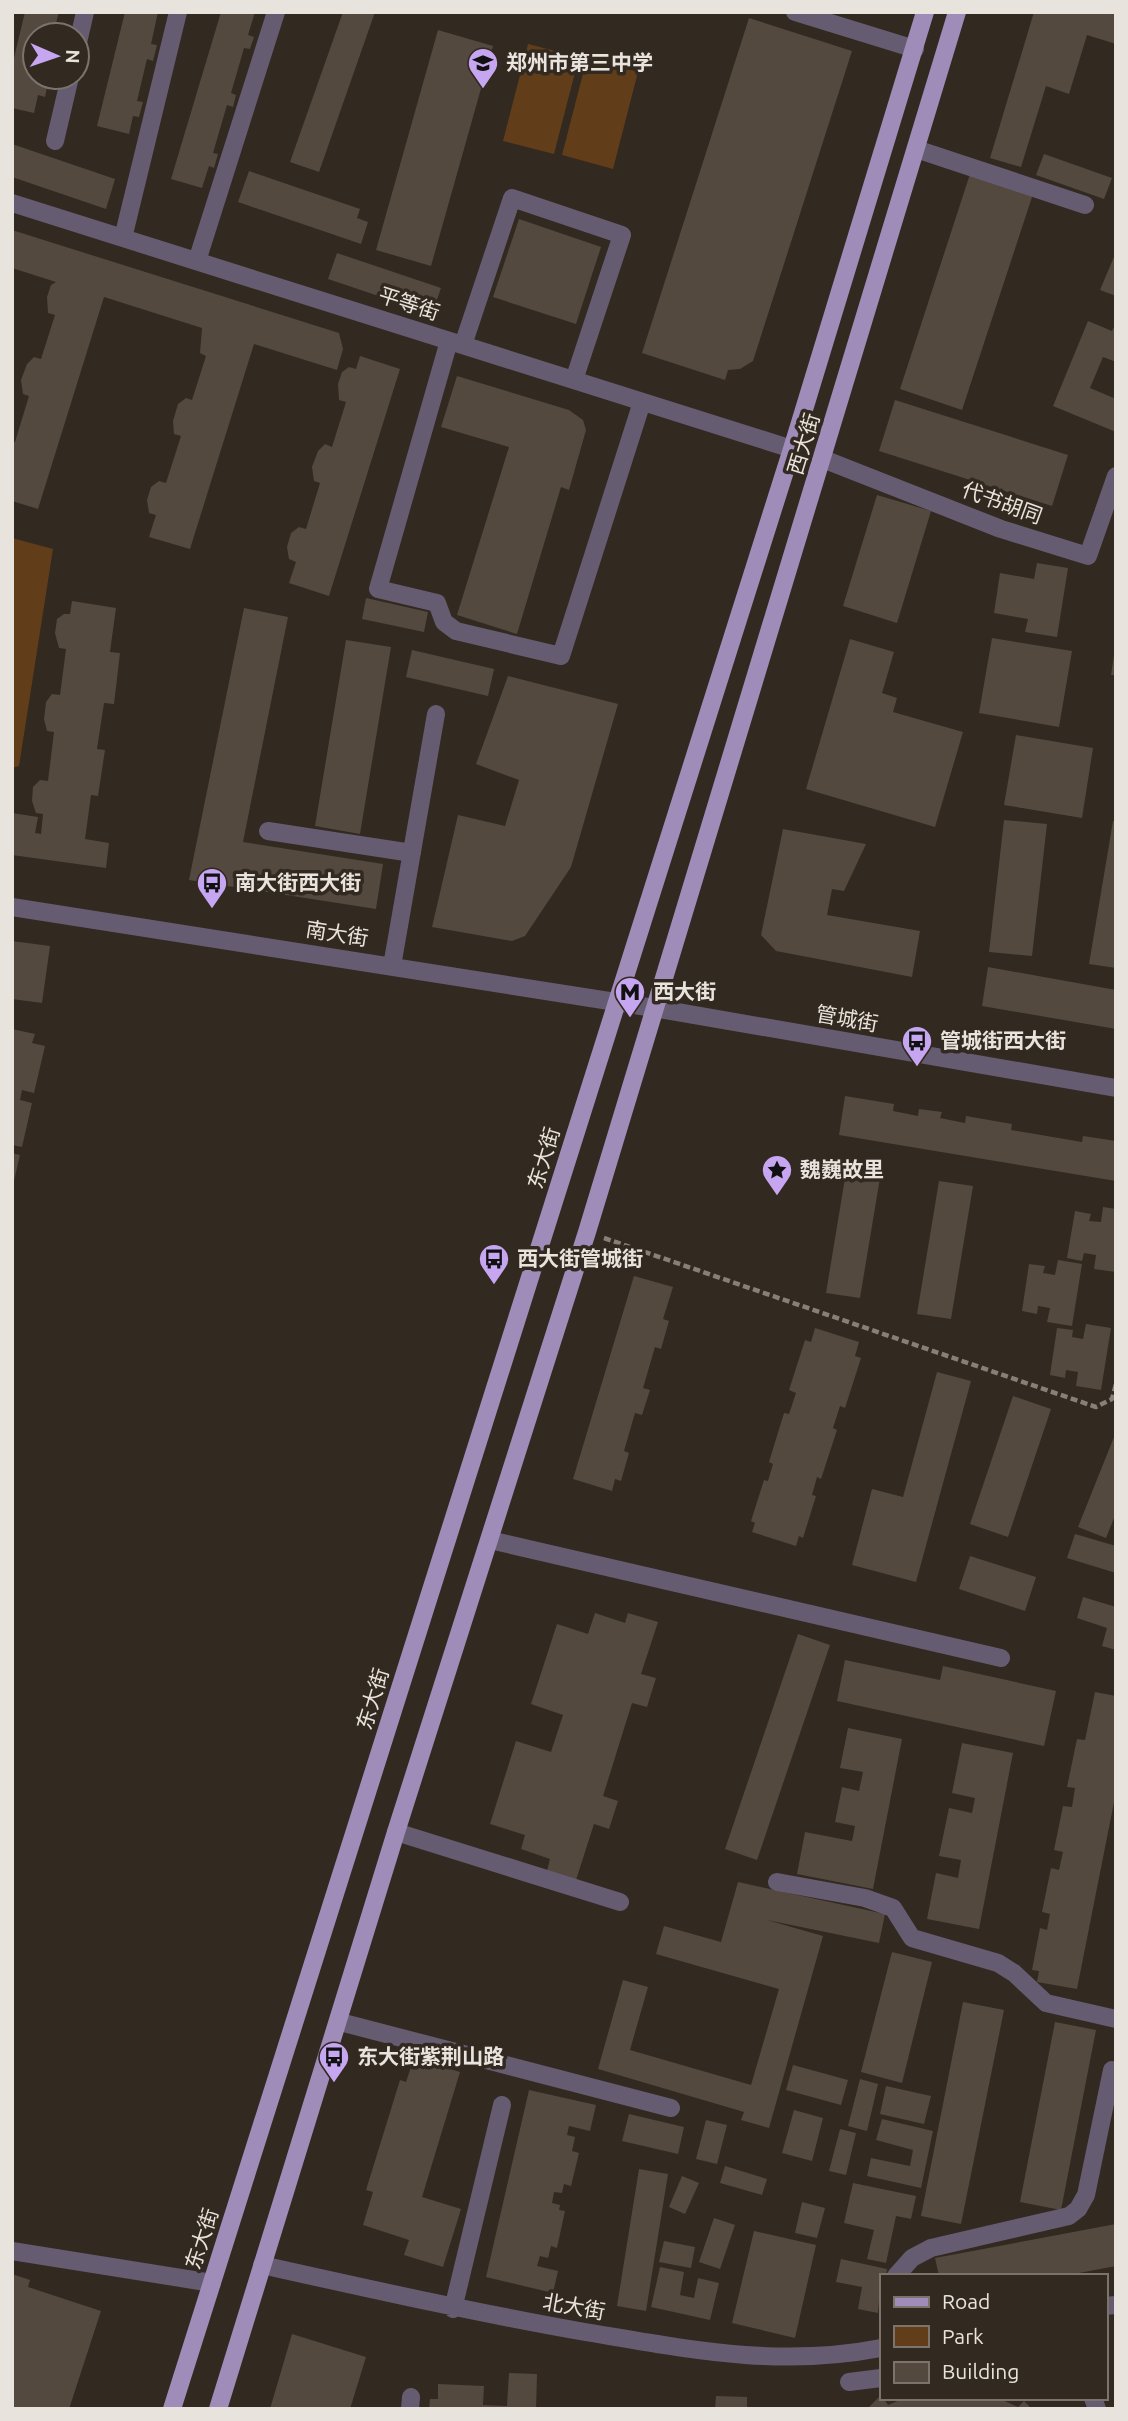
<svg xmlns="http://www.w3.org/2000/svg" width="1128" height="2421" font-family="Ubuntu,'Noto Sans SC',sans-serif">
  <style>
    .green { fill: #613e19 }
    .building { fill: #53493f }
    .lines { fill: none; stroke-linecap: round; stroke-linejoin: round }
    .path { stroke: #878078; stroke-width: 4.5; stroke-dasharray: 7 3.5; stroke-linecap: butt }
    .minor { stroke: #655c72; stroke-width: 18 }
    .major { stroke: #9f8cb9; stroke-width: 18 }
    .labels { text-anchor: middle; stroke-width: 7; stroke-linejoin: round; paint-order: stroke }
    .poi-label { font-size: 21px; font-weight: bold; fill: #e9e3dd; stroke: #322920; text-anchor: start }
    .street-label { font-size: 21px; fill: #e9e3dd; stroke: #322920 }
  </style>
  <rect width="100%" height="100%" fill="#322920"/>
  <!-- green -->
  <path class="green" d="M528 44 579 57 554 154 503 141Z
    M587 58 638 72 613 169 562 155Z
    M12 538 53 549 19 766 12 768Z"/>
  <!-- building -->
  <path class="building" d="M25 12H59L56 23 62 24 60 35H35V77H43L42 80 48 82 45 97 38 95 34 113 12 108V66Z
    M125 12H158L151 44 157 45 153 61 147 59 137 101 143 102 139 117 133 116 129 134 97 126Z
    M221 12H255L248 35 254 37 250 49 244 48 231 93 236 95 233 107 227 105 213 153 218 154 214 168 209 166 202 188 171 179Z
    M343 12H375L319 172 290 162Z
    M1034 12H1116V44L1087 35 1069 94 1046 86 1021 167 990 158Z
    M749 18 852 51 753 361 740 369 728 370 725 380 642 353Z
    M438 30 493 46 431 266 376 250Z
    M12 144 115 179 106 209 12 177Z
    M1044 154 1112 178 1104 199 1036 175Z
    M249 171 360 209 357 218 368 222 361 244 238 202Z
    M970 174 1033 194 962 410 900 389Z
    M519 219 601 247 576 324 493 297Z
    M12 230 339 333 343 349 337 370 254 344 190 549 149 537 156 515 149 513 147 500 151 487 159 481 166 483 181 436 174 434 173 421 178 404 186 398 192 400 206 356 200 353 202 328 104 297 38 509 12 501V441L15 442 29 396 23 394 21 380 27 364 34 357 41 359 55 315 48 313 47 297 51 285 56 282 12 268Z
    M1116 252V296L1100 290Z
    M337 253 441 288 432 314 328 279Z
    M1088 321 1112 331 1116 323V362L1103 357 1090 388 1116 399V432L1053 406Z
    M360 356 400 369 329 596 289 583 296 562 289 559 287 547 291 533 299 527 306 529 320 483 314 481 312 467 318 451 325 444 332 447 346 402 339 400 338 384 342 372 349 367 356 369Z
    M457 376 569 410 583 420 586 430 569 490 561 487 517 634 457 615 509 447 441 427Z
    M895 400 1068 455 1052 506 879 451Z
    M877 495 931 511 897 623 843 606Z
    M1037 563 1068 568 1057 637 1025 632 1028 619 994 613 1000 573 1034 579Z
    M366 598 428 612 424 632 362 619Z
    M72 601 116 608 110 652 120 653 114 704 104 703 97 749 105 750 98 796 91 795 85 839 109 843 106 868 12 855V813L38 817 35 833 41 834 43 814 36 813 32 801 33 787 40 780 48 781 54 732 47 731 44 719 46 702 52 694 60 695 66 649 59 648 55 633 57 619 64 614H70Z
    M244 608 288 617 243 842 383 864 376 909 189 880Z
    M992 638 1072 651 1059 727 979 713Z
    M850 639 894 652 882 693 897 698 893 712 963 732 935 827 806 789Z
    M346 640 391 647 360 834 315 826Z
    M412 650 494 669 488 696 406 677Z
    M1114 655H1116V675H1111Z
    M508 676 618 704 571 867 525 936 512 941 432 927 458 815 505 826 519 780 476 764Z
    M1016 735 1093 748 1082 818 1004 805Z
    M1004 820 1047 824 1032 956 989 952Z
    M1113 821H1116V968L1089 964Z
    M783 829 866 844 844 891 832 889 827 915 920 931 912 977 776 951 761 935Z
    M12 941 50 946 42 1003 12 999Z
    M988 967 1116 990V1029L982 1006Z
    M12 1029 35 1034 32 1043 45 1046 34 1093 22 1090 20 1100 32 1103 22 1147 12 1145Z
    M845 1096 894 1104 893 1111 918 1116 919 1109 942 1112 940 1118 965 1123 966 1116 1012 1124 1011 1130 1082 1142 1083 1136 1116 1141V1181L839 1135Z
    M12 1153 20 1155 13 1185H12Z
    M848 1160 882 1166 860 1298 826 1293Z
    M939 1181 973 1186 951 1319 917 1314Z
    M1103 1207 1116 1209V1272L1094 1269 1096 1255 1084 1253 1082 1261 1067 1258 1075 1211 1091 1214 1089 1221 1101 1222Z
    M1058 1260 1082 1264 1072 1326 1047 1322 1050 1308 1038 1306 1037 1314 1022 1311 1029 1264 1045 1266 1043 1273 1055 1275Z
    M634 1276 673 1287 663 1319 669 1321 661 1349 655 1347 643 1388 650 1390 642 1415 635 1413 624 1451 629 1453 621 1481 615 1479 612 1491 573 1479Z
    M1086 1324 1111 1328 1101 1390 1076 1386 1078 1372 1066 1370 1065 1378 1050 1375 1057 1328 1073 1330 1072 1337 1083 1339Z
    M815 1328 859 1342 855 1356 861 1358 845 1408 840 1406 833 1428 837 1430 821 1479 817 1477 812 1495 816 1496 803 1538 799 1536 796 1546 752 1532 755 1523 751 1521 764 1480 768 1481 773 1464 769 1462 784 1413 789 1414 796 1393 789 1390 805 1340 811 1342Z
    M937 1372 971 1381 916 1582 852 1565 872 1489 903 1497Z
    M1013 1396 1051 1409 1008 1537 970 1524Z
    M1116 1432V1513L1106 1538 1078 1527Z
    M1075 1534 1116 1546V1573L1067 1558Z
    M970 1556 1036 1577 1025 1611 959 1589Z
    M1083 1597 1116 1607V1650L1102 1646 1107 1628 1077 1618Z
    M595 1613 625 1623 628 1613 658 1622 641 1674 656 1678 647 1707 632 1703 603 1796 618 1801 609 1829 594 1824 576 1880 547 1871 550 1859 521 1849 525 1835 490 1824 516 1741 551 1752 563 1715 531 1704 557 1624 588 1634Z
    M798 1634 830 1645 757 1860 725 1849Z
    M845 1660 940 1680 943 1666 1056 1691 1044 1746 837 1701Z
    M1095 1692 1116 1696V1792L1077 1989 1037 1982 1039 1971 1032 1970 1040 1928 1047 1930 1050 1914 1042 1912 1051 1868 1059 1870 1063 1852 1054 1850 1063 1806 1072 1807 1075 1788 1067 1787 1077 1739 1085 1740Z
    M848 1728 902 1739 873 1889 797 1874 805 1832 852 1841 855 1826 835 1822 842 1787 859 1791 863 1772 840 1768Z
    M962 1743 1013 1753 979 1929 927 1919 936 1873 958 1878 961 1860 939 1856 949 1808 972 1813 975 1798 952 1793Z
    M738 1882 885 1914 879 1943 767 1920 823 1936 769 2128 741 2120 744 2112 598 2069 623 1980 648 1987 630 2050 751 2085 779 1989 656 1954 664 1926 721 1942Z
    M892 1952 932 1962 902 2083 861 2072Z
    M963 2002 1004 2010 961 2224 921 2216Z
    M1055 2022 1096 2030 1061 2210 1020 2202Z
    M414 2058 460 2072 422 2197 461 2209 443 2267 404 2255 409 2240 363 2225 373 2192 366 2190 400 2080 406 2082Z
    M793 2065 848 2080 841 2105 786 2090Z
    M860 2079 878 2084 867 2131 848 2126Z
    M886 2086 931 2096 924 2124 880 2114Z
    M529 2090 596 2105 590 2131 569 2126 567 2135 575 2137 572 2151 579 2153 571 2186 564 2184 562 2193 554 2192 552 2203 560 2205 559 2210 565 2211 557 2248 551 2246 548 2258 540 2256 537 2266 558 2271 553 2293 486 2277Z
    M794 2110 823 2118 812 2161 782 2153Z
    M629 2114 684 2127 678 2154 622 2141Z
    M882 2119 933 2131 921 2188 867 2176 871 2158 910 2166 913 2150 876 2140Z
    M706 2120 727 2125 717 2164 696 2159Z
    M840 2129 856 2133 846 2175 829 2171Z
    M725 2166 767 2179 762 2195 720 2183Z
    M639 2169 668 2174 646 2311 617 2306Z
    M682 2176 699 2183 685 2214 669 2207Z
    M853 2183 916 2196 911 2219 896 2216 886 2263 867 2259 874 2230 844 2223Z
    M802 2202 825 2208 817 2238 795 2233Z
    M714 2218 735 2225 720 2269 699 2262Z
    M1116 2224V2266L1063 2276H939L935 2258Z
    M754 2231 816 2245 795 2338 732 2323Z
    M664 2241 695 2247 691 2268 659 2262Z
    M841 2259 887 2269 886 2276H881L878 2313 858 2309 862 2287 836 2282Z
    M660 2267 684 2272 680 2295 694 2298 698 2278 719 2283 710 2320 651 2307Z
    M12 2274 30 2280 28 2287 101 2311 69 2409H12Z
    M292 2334 366 2357 350 2409H270Z
    M509 2373 537 2374 536 2409H429L430 2399H438V2384L484 2386 483 2405 507 2406Z
    M881 2395 888 2405 905 2398H998L1018 2407 1024 2401 1032 2409H867Z
    M716 2396 747 2397V2409H715Z"/>
  <g class="lines">
    <!-- path -->
    <path class="path" d="M604 1238 1096 1407 1112 1399 1116 1384"/>
    <!-- minor -->
    <path class="minor" d="M795 12 915 49
      M77 47 85 12
      M55 141 70 77
      M916 149 1085 205
      M12 203 792 449
      M123 238 178 12
      M197 261 276 12
      M449 341 378 589 437 603 444 622 456 631 561 656 642 402
      M463 345 512 198 622 235 574 380
      M823 459 1001 529 1088 556 1116 476
      M268 831 412 853
      M12 907 654 1008 1116 1088
      M392 966 436 714
      M490 1540 1001 1658
      M396 1832 620 1902
      M777 1882 865 1898 893 1908 912 1938 998 1963 1014 1973 1046 2003 1116 2019
      M340 2022 671 2108
      M12 2251 212 2283
      M262 2265C370 2289 477 2313 585 2332 687 2349 778 2368 881 2348
      M896 2276 912 2258 931 2248 1069 2216 1078 2209 1086 2195 1112 2070
      M1105 2306 1116 2305
      M453 2309 502 2105
      M849 2382 881 2378
      M1093 2398 1097 2409
      M410 2409 411 2397"/>
    <!-- major -->
    <path class="major" d="M172 2409 792 449 925 12
      M218 2409 396 1832 587 1232 957 12"/>
  </g>
  <!-- icons -->
  <defs>
    <g id="school-pin" transform="scale(1.575)"><path d="M0 17L-7.5 6A9.5 9.5 0 1 1 7.5 6Z" fill="#c6a6f0" stroke="#322920"/><path d="M0-5L7-2L0 1L-7-2ZM-4 1L0 2.5L4 1V4Q0 6-4 4Z" fill="#111"/></g>
    <g id="bus-pin" transform="scale(1.575)"><path d="M0 17L-7.5 6A9.5 9.5 0 1 1 7.5 6Z" fill="#c6a6f0" stroke="#322920"/><path d="M-5-6H5V4H4V6H2V4H-2V6H-4V4H-5ZM-3.5-4V0h7V-4ZM-3.5 1.2v1.5H-2V1.2ZM2 1.2v1.5H3.5V1.2Z" fill="#111"/></g>
    <g id="metro-pin" transform="scale(1.575)"><path d="M0 17L-7.5 6A9.5 9.5 0 1 1 7.5 6Z" fill="#c6a6f0" stroke="#322920"/><path d="M-5.5 5V-5H-3L0 0L3-5H5.5V5H3V-.5L0 4L-3-.5V5Z" fill="#111"/></g>
    <g id="sight-pin" transform="scale(1.575)"><path d="M0 17L-7.5 6A9.5 9.5 0 1 1 7.5 6Z" fill="#c6a6f0" stroke="#322920"/><path d="M0-6L1.8-2.2L6-1.7L2.9 1.2L3.7 5.4L0 3.3L-3.7 5.4L-2.9 1.2L-6-1.7L-1.8-2.2Z" fill="#111"/></g>
  </defs>
  <g fill-rule="evenodd">
    <use href="#school-pin" x="483" y="63"/>
    <use href="#bus-pin" x="212" y="883"/>
    <use href="#metro-pin" x="630" y="992"/>
    <use href="#bus-pin" x="917" y="1041"/>
    <use href="#sight-pin" x="777" y="1170"/>
    <use href="#bus-pin" x="494" y="1259"/>
    <use href="#bus-pin" x="334" y="2057"/>
  </g>
  <g class="labels">
    <!-- poi labels -->
    <g class="poi-label">
      <text x="506" y="70">郑州市第三中学</text>
      <text x="235" y="890">南大街西大街</text>
      <text x="653" y="999">西大街</text>
      <text x="940" y="1048">管城街西大街</text>
      <text x="800" y="1177">魏巍故里</text>
      <text x="517" y="1266">西大街管城街</text>
      <text x="357" y="2064">东大街紫荆山路</text>
    </g>
    <!-- street labels -->
    <g class="street-label">
      <text transform="translate(409 304) rotate(18)" y="7">平等街</text>
      <text transform="translate(804 444) rotate(-73)" y="7">西大街</text>
      <text transform="translate(1002 503) rotate(20)" y="7">代书胡同</text>
      <text transform="translate(337 934) rotate(9)" y="7">南大街</text>
      <text transform="translate(847 1019) rotate(10)" y="7">管城街</text>
      <text transform="translate(544 1158) rotate(-73)" y="7">东大街</text>
      <text transform="translate(373 1699) rotate(-73)" y="7">东大街</text>
      <text transform="translate(202 2239) rotate(-72)" y="7">东大街</text>
      <text transform="translate(574 2307) rotate(10)" y="7">北大街</text>
    </g>
  </g>
  <!-- border -->
  <rect width="1128" height="2421" fill="none" stroke="#e9e3dd" stroke-width="28"/>
  <!-- legend -->
  <rect x="880" y="2274" width="228" height="126" fill="#322920" stroke="#7b736c" stroke-width="2"/>
  <rect x="894" y="2297" width="35" height="10" fill="#9f8cb9" stroke="#7b736c" stroke-width="2"/>
  <text x="942" y="2309" font-size="21" fill="#e9e3dd">Road</text>
  <rect x="894" y="2326" width="35" height="21" fill="#613e19" stroke="#7b736c" stroke-width="2"/>
  <text x="942" y="2344" font-size="21" fill="#e9e3dd">Park</text>
  <rect x="894" y="2362" width="35" height="21" fill="#53493f" stroke="#7b736c" stroke-width="2"/>
  <text x="942" y="2379" font-size="21" fill="#e9e3dd">Building</text>
  <!-- north arrow -->
  <g transform="translate(56 56) rotate(92)"><circle r="33" fill="#322920" stroke="#7b736c" stroke-width="2"/>
  <path d="M0-5L12 26L0 18L-12 26Z" fill="#c6a6f0"/>
  <text y="-10" font-size="19" font-weight="bold" text-anchor="middle" fill="#e9e3dd">N</text>
  </g>
</svg>
